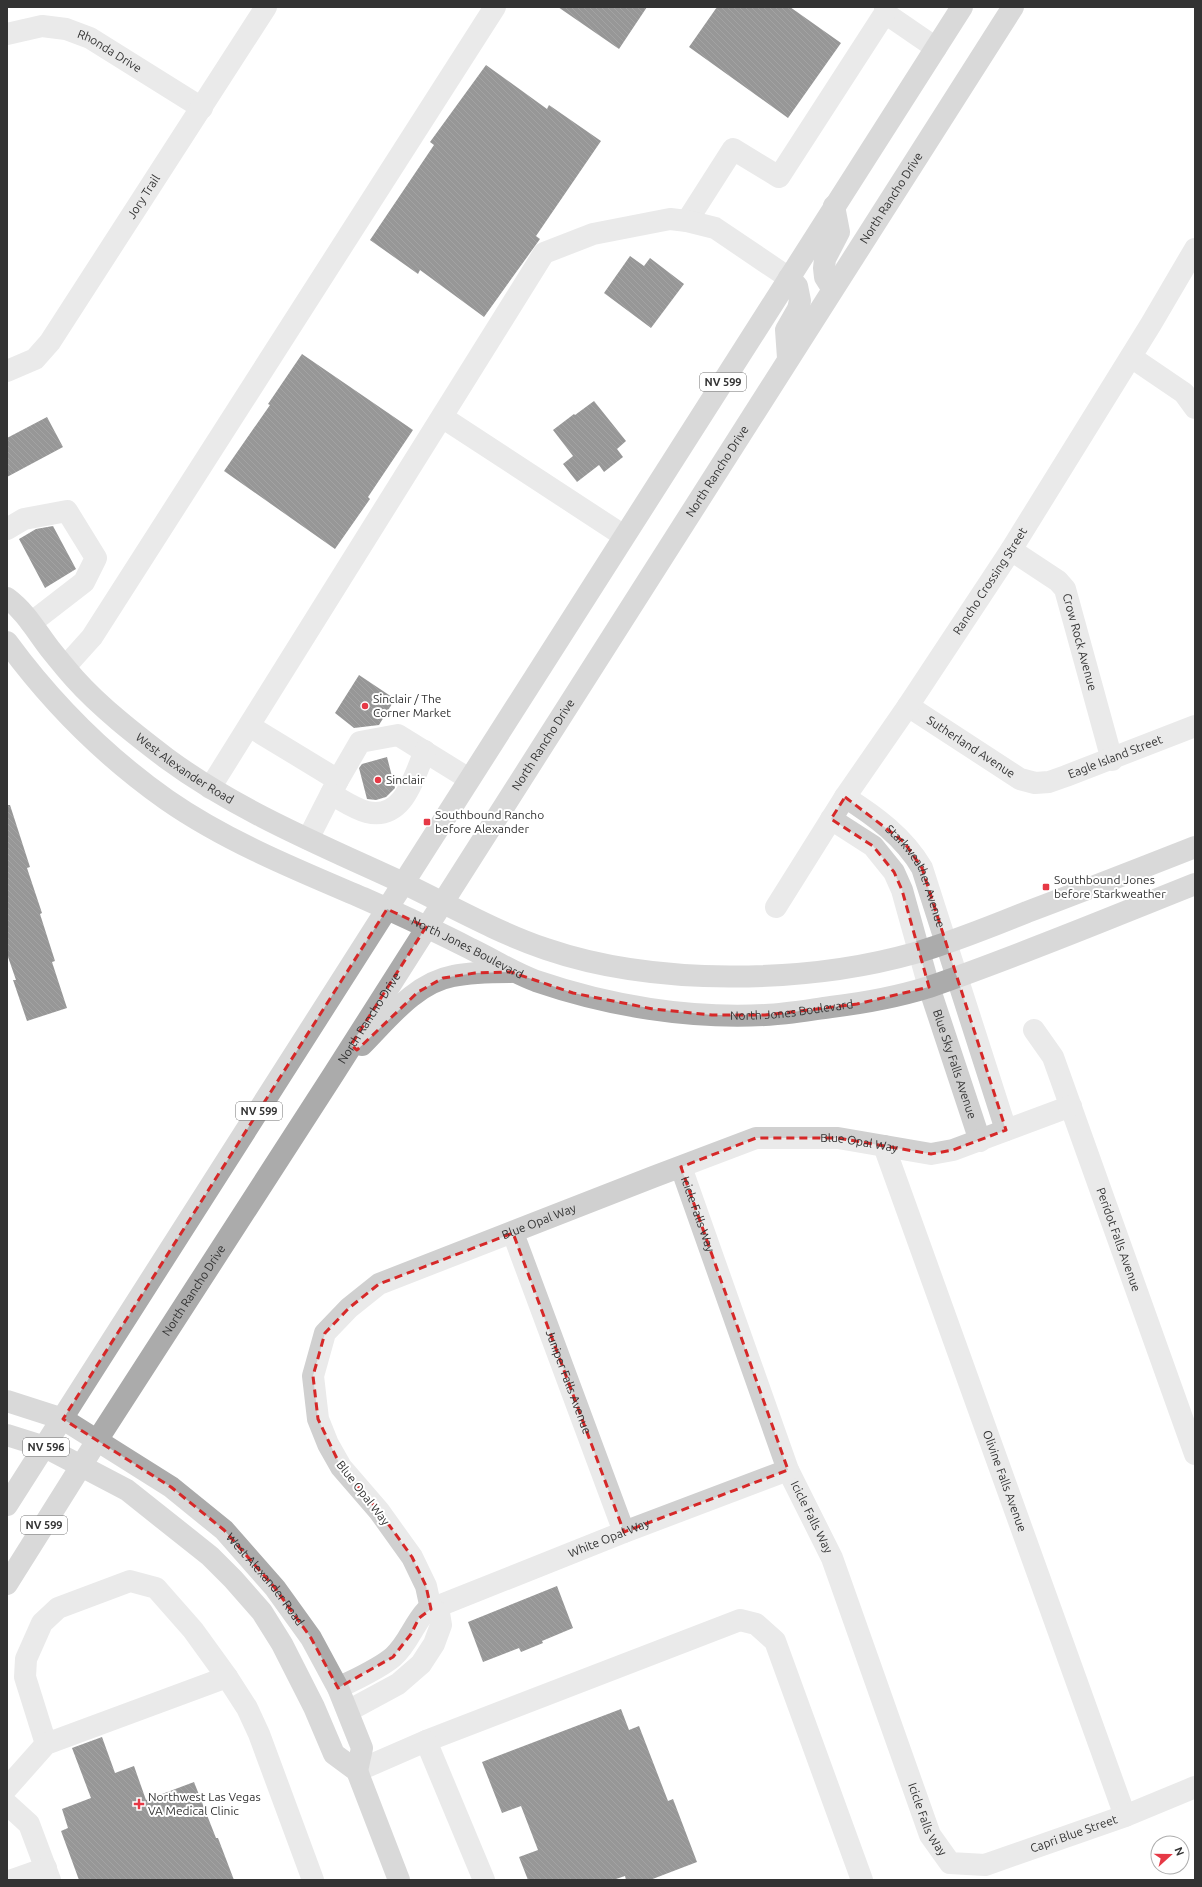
<svg xmlns="http://www.w3.org/2000/svg" width="1202" height="1887" font-family="Ubuntu,sans-serif">
  <style>
    .building { fill: url(#building-back-hatch) }
    .lines { fill: none; stroke-linecap: round; stroke-linejoin: round }
    .minor { stroke: #d0d0d0; stroke-width: 22 }
    .major { stroke: #ababab; stroke-width: 22 }
    .marked { fill: none; stroke: #d62828; stroke-width: 3; stroke-dasharray: 8 5; stroke-linejoin: round }
    .poi-dot { fill: #e63946; stroke: #fff; stroke-width: 1.5 }
    .labels { text-anchor: middle; stroke-width: 4; stroke-linejoin: round; paint-order: stroke }
    .shield { fill: #fff; stroke: #707070; stroke-width: 1 }
    .shield-label { font-size: 11px; font-weight: bold; fill: #333 }
    .street-label { font-size: 12px; fill: #333; stroke: #fff }
    .poi-label { font-size: 12px; fill: #333; stroke: #fff; text-anchor: start }
  </style>
  <defs>
    <pattern id="building-back-hatch" width="6" height="6" patternUnits="userSpaceOnUse"><rect width="6" height="6" fill="#1a1a1a"/><path d="M-1 5l2 2M0 0l6 6M5-1l2 2" fill="none" stroke="#333"/></pattern>
  </defs>
  <rect width="100%" height="100%" fill="#fff"/>
  <!-- building -->
  <path class="building" d="M558 7H647L619 49Z
    M717 7H790L841 43 788 118 689 47Z
    M486 65 547 109 549 105 601 141 536 236 540 239 484 317 420 270 418 274 370 240 434 145 430 142Z
    M630 256 644 266 650 258 684 284 651 328 604 293Z
    M302 354 413 430 368 497 370 499 335 549 224 471 270 405 268 404Z
    M594 401 626 441 617 449 623 457 604 472 599 465 577 482 563 464 573 456 553 430 574 414 575 415Z
    M47 417 63 447 7 477V438Z
    M53 526 76 569 45 588 19 539 36 529Z
    M359 675 395 699 379 725 354 728 335 713Z
    M387 757 395 788 386 797 376 800 367 799 359 768 362 764Z
    M7 805H10L30 867 27 868 42 913 40 914 55 961 52 962 67 1008 27 1021 13 980H16L7 954Z
    M557 1586 573 1628 542 1641 543 1643 521 1652 519 1648 483 1662 468 1622Z
    M621 1709 629 1730 639 1726 668 1801 673 1799 697 1862 650 1880H626L625 1876 613 1880H528L519 1857 538 1850 521 1806 502 1813 482 1762Z
    M102 1737 115 1773 134 1766 146 1800 194 1782 216 1838H218L234 1880H79L61 1831 68 1828 62 1809 91 1798 72 1748Z"/>
  <g class="lines">
    <!-- minor -->
    <g class="minor">
      <path d="M885 7V13L936 48"/>
      <path id="s1" d="M7 34 42 26 66 29 90 38 202 108"/>
      <path d="M687 221 733 149 779 177 885 13"/>
      <path d="M1131 357 1184 393 1195 408"/>
      <path id="s2" d="M7 371 35 359 50 342 266 7"/>
      <path d="M442 417 624 536"/>
      <path d="M7 529 24 519 67 511 96 558 84 582 31 623"/>
      <path id="s3" d="M1011 550 1058 581 1065 589 1112 760"/>
      <path d="M65 667 92 637 495 7"/>
      <path id="s4" d="M908 706 1020 779 1035 783 1049 782 1066 776 1195 726"/>
      <path d="M249 726 338 780 308 839"/>
      <path d="M338 780 360 742 398 735 469 779"/>
      <path d="M210 788 544 253 593 234 670 219 687 221 715 228 789 278"/>
      <path d="M331 794C342 800 355 809 367 812 404 821 414 776 425 751"/>
      <path id="s5" d="M845 797C875 816 904 837 922 868L1006 1130"/>
      <path id="s6" d="M831 819 873 846 894 872 902 890 929 987 980 1141"/>
      <path id="s7" d="M776 907 845 797 908 706 1011 550 1151 324 1195 249"/>
      <path id="s8" d="M1034 1030 1053 1057 1195 1454"/>
      <path id="s9" d="M884 1146 1125 1816"/>
      <path id="s10" d="M681 1167 788 1470 832 1558 930 1835 950 1863 985 1865 1125 1816 1195 1787"/>
      <path id="s11" d="M513 1233 624 1532"/>
      <path id="s12" d="M338 1688C356 1679 379 1669 393 1657 408 1644 413 1625 426 1611L624 1532 788 1470"/>
      <path id="s13" d="M348 1711 398 1684 421 1664 434 1644 441 1625 439 1613 431 1609 426 1586 412 1557 379 1511 341 1467 328 1444 318 1419 313 1376 325 1333 349 1308 379 1284 653 1177 756 1138H838L931 1154 953 1150 1071 1106"/>
      <path d="M426 1741 740 1620 756 1624 775 1641 862 1880"/>
      <path d="M46 1744 25 1677 26 1659 42 1623 58 1608 130 1581 156 1588 193 1630 227 1677"/>
      <path d="M357 1771 426 1741 484 1880"/>
      <path d="M7 1788 46 1744 227 1677 247 1708 259 1734 313 1880"/>
      <path d="M7 1804 29 1824 50 1880"/>
      <path d="M12 1880 46 1868"/>
    </g>
    <!-- major -->
    <g class="major">
      <path d="M832 288 825 277 824 268 825 259 839 232 834 206"/>
      <path d="M788 358 786 330 798 309 800 301 797 286 789 278"/>
      <path id="s14" d="M7 598C26 612 36 631 50 649 58 659 67 670 75 679 101 708 136 735 166 758 238 811 321 845 401 882 449 905 496 932 546 949 654 986 805 984 915 953 953 942 990 927 1027 912 1083 891 1139 869 1195 847"/>
      <path id="s15" d="M7 642C51 702 106 757 167 800 226 841 297 870 363 898 399 914 436 931 471 949 494 960 512 972 536 981 609 1006 689 1019 765 1015 787 1014 809 1010 831 1007 864 1003 897 997 929 987 1019 956 1107 919 1195 884"/>
      <path d="M362 1045C388 1019 415 983 453 976 472 972 492 972 511 972"/>
      <path id="s16" d="M7 1401 63 1419 171 1487 224 1530 275 1588 311 1638 338 1688 362 1748 357 1771"/>
      <path d="M7 1435 45 1447 127 1490 210 1556 233 1579 262 1612 282 1644 314 1707 334 1754 357 1771 399 1880"/>
      <path d="M7 1505 962 7"/>
      <path id="s17" d="M7 1584 98 1439 333 1075 1013 7"/>
    </g>
  </g>
  <!-- marked area -->
  <path d="M0 0H1202V1887H0ZM845 797 904 842 922 868 1006 1130 953 1150 931 1154 838 1138H756L681 1167 788 1470 624 1532 513 1233 379 1284 349 1308 325 1333 313 1376 318 1419 341 1467 379 1511 412 1557 426 1586 431 1609 419 1618 411 1634 393 1657 338 1688 311 1638 275 1588 224 1530 171 1487 63 1419 387 909 426 927 351 1045 357 1050 418 992 443 978 475 973 511 972 573 993 653 1009 712 1015H765L809 1010 857 1004 929 987 902 890 894 872 873 846 831 819Z" fill="#fff" fill-opacity=".55" fill-rule="evenodd"/>
  <path class="marked" d="M845 797 904 842 922 868 1006 1130 953 1150 931 1154 838 1138H756L681 1167 788 1470 624 1532 513 1233 379 1284 349 1308 325 1333 313 1376 318 1419 341 1467 379 1511 412 1557 426 1586 431 1609 419 1618 411 1634 393 1657 338 1688 311 1638 275 1588 224 1530 171 1487 63 1419 387 909 426 927 351 1045 357 1050 418 992 443 978 475 973 511 972 573 993 653 1009 712 1015H765L809 1010 857 1004 929 987 902 890 894 872 873 846 831 819Z"/>
  <!-- markers -->
  <g class="poi-dot">
    <circle cx="365" cy="706" r="4"/>
    <circle cx="378" cy="780" r="4"/>
    <rect x="423" y="818" width="8" height="8" rx="2"/>
    <rect x="1042" y="883" width="8" height="8" rx="2"/>
    <path d="M137 1798h4v4h4v4h-4v4h-4v-4h-4v-4h4z"/>
  </g>
  <g class="labels">
    <!-- shield labels -->
    <g class="shield">
      <rect x="700" y="373" width="46" height="18" rx="3"/>
      <rect x="236" y="1102" width="46" height="18" rx="3"/>
      <rect x="23" y="1438" width="46" height="18" rx="3"/>
      <rect x="21" y="1516" width="46" height="18" rx="3"/>
    </g>
    <g class="shield-label">
      <text x="723" y="386">NV 599</text>
      <text x="259" y="1115">NV 599</text>
      <text x="46" y="1451">NV 596</text>
      <text x="44" y="1529">NV 599</text>
    </g>
    <!-- street labels -->
    <g class="street-label">
      <text dy="4" stroke="none"><textPath href="#s1" startOffset="109">Rhonda Drive</textPath></text>
      <text dy="4" stroke="none"><textPath href="#s2" startOffset="226">Jory Trail</textPath></text>
      <text dy="4" stroke="none"><textPath href="#s17" startOffset="1644">North Rancho Drive</textPath></text>
      <text dy="4" stroke="none"><textPath href="#s17" startOffset="1320">North Rancho Drive</textPath></text>
      <text dy="4" stroke="none"><textPath href="#s7" startOffset="390">Rancho Crossing Street</textPath></text>
      <text dy="4" stroke="none"><textPath href="#s3" startOffset="122">Crow Rock Avenue</textPath></text>
      <text dy="4" stroke="none"><textPath href="#s17" startOffset="996">North Rancho Drive</textPath></text>
      <text dy="4" stroke="none"><textPath href="#s4" startOffset="75">Sutherland Avenue</textPath></text>
      <text dy="4" stroke="none"><textPath href="#s4" startOffset="234">Eagle Island Street</textPath></text>
      <text dy="4" stroke="none"><textPath href="#s14" startOffset="248">West Alexander Road</textPath></text>
      <text dy="4" stroke="none"><textPath href="#s5" startOffset="110">Starkweather Avenue</textPath></text>
      <text dy="4" stroke="none"><textPath href="#s15" startOffset="561">North Jones Boulevard</textPath></text>
      <text dy="4" stroke="none"><textPath href="#s15" startOffset="897">North Jones Boulevard</textPath></text>
      <text dy="4" stroke="none"><textPath href="#s17" startOffset="672">North Rancho Drive</textPath></text>
      <text dy="4" stroke="none"><textPath href="#s6" startOffset="285">Blue Sky Falls Avenue</textPath></text>
      <text dy="4" stroke="none"><textPath href="#s13" startOffset="1045">Blue Opal Way</textPath></text>
      <text dy="4" stroke="none"><textPath href="#s10" startOffset="50">Icicle Falls Way</textPath></text>
      <text dy="4" stroke="none"><textPath href="#s13" startOffset="709">Blue Opal Way</textPath></text>
      <text dy="4" stroke="none"><textPath href="#s8" startOffset="227">Peridot Falls Avenue</textPath></text>
      <text dy="4" stroke="none"><textPath href="#s17" startOffset="348">North Rancho Drive</textPath></text>
      <text dy="4" stroke="none"><textPath href="#s11" startOffset="159">Juniper Falls Avenue</textPath></text>
      <text dy="4" stroke="none"><textPath href="#s9" startOffset="356">Olivine Falls Avenue</textPath></text>
      <text transform="translate(363 1493) rotate(52)" y="4">Blue Opal Way</text>
      <text dy="4" stroke="none"><textPath href="#s10" startOffset="374">Icicle Falls Way</textPath></text>
      <text dy="4" stroke="none"><textPath href="#s12" startOffset="317">White Opal Way</textPath></text>
      <text dy="4" stroke="none"><textPath href="#s16" startOffset="319">West Alexander Road</textPath></text>
      <text dy="4" stroke="none"><textPath href="#s10" startOffset="698">Icicle Falls Way</textPath></text>
      <text dy="4" stroke="none"><textPath href="#s10" startOffset="877">Capri Blue Street</textPath></text>
    </g>
    <!-- poi labels -->
    <g class="poi-label">
      <text x="373" y="703">Sinclair / The<tspan x="373" dy="14">Corner Market</tspan></text>
      <text x="386" y="784">Sinclair</text>
      <text x="435" y="819">Southbound Rancho<tspan x="435" dy="14">before Alexander</tspan></text>
      <text x="1054" y="884">Southbound Jones<tspan x="1054" dy="14">before Starkweather</tspan></text>
      <text x="148" y="1801">Northwest Las Vegas<tspan x="148" dy="14">VA Medical Clinic</tspan></text>
    </g>
  </g>
  <!-- border -->
  <rect width="1202" height="1887" fill="none" stroke="#333333" stroke-width="16"/>
  <!-- north arrow -->
  <g transform="translate(1170 1855) rotate(69)"><circle r="19" fill="#ffffff" stroke="#adadad"/>
  <path d="M0-3L7 15L0 10L-7 15Z" fill="#e63946"/>
  <text y="-6" font-size="11" font-weight="bold" text-anchor="middle" fill="#333333">N</text>
  </g>
</svg>
